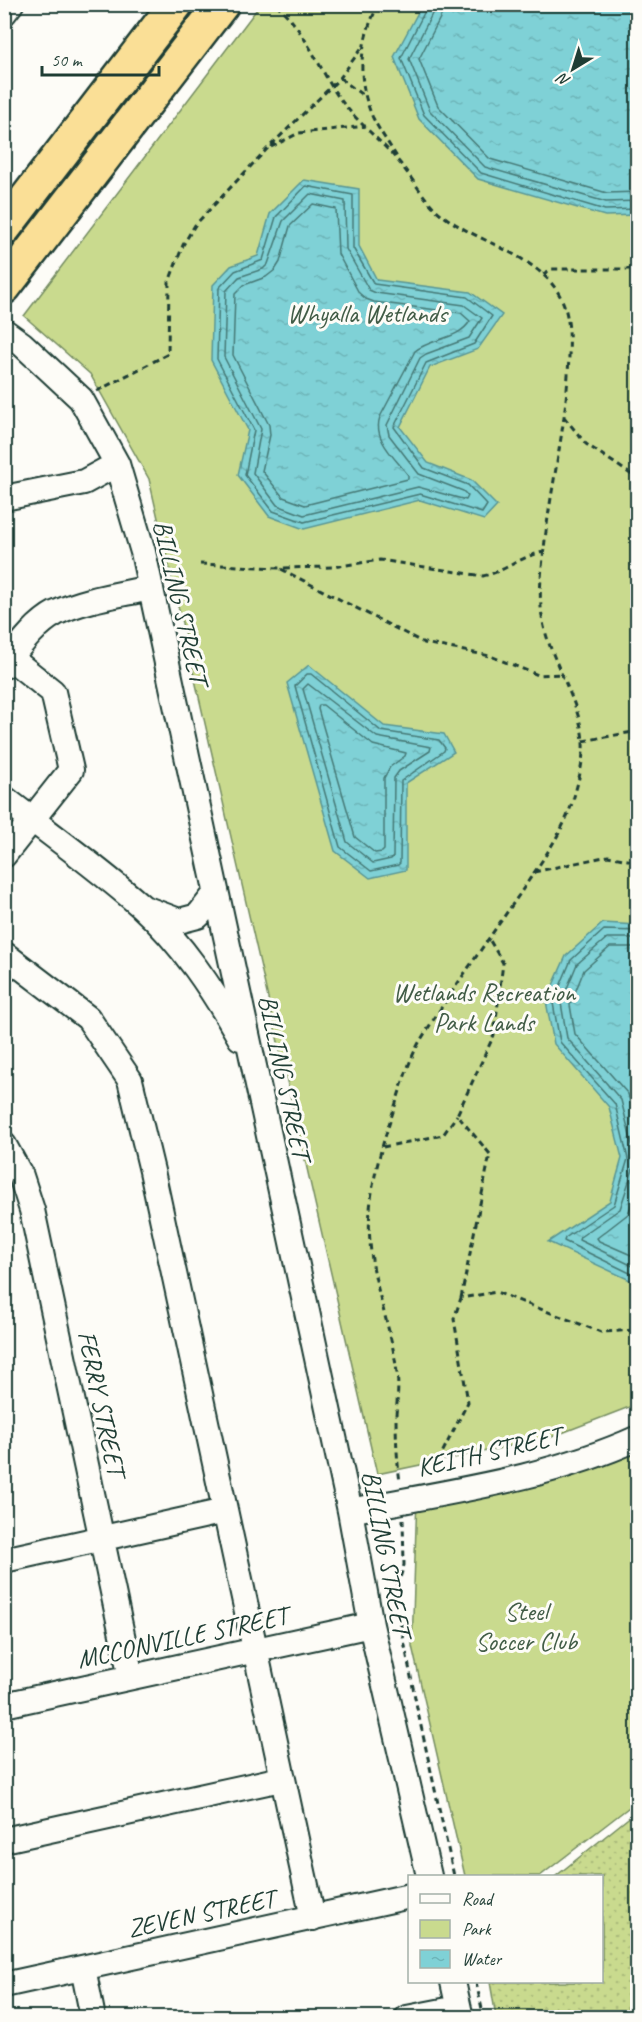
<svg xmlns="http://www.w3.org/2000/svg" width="642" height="2022" font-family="Caveat,sans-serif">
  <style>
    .grass { fill: url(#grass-dots); stroke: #748c61; stroke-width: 1.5 }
    .park { fill: #c9da8e; stroke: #748c61; stroke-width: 1.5 }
    .water { fill: url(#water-ripples); stroke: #599695; stroke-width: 1.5 }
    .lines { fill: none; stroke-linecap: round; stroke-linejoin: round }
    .shore { stroke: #457875; stroke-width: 1.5 }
    .minor-casing { stroke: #1f3d34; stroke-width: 28 }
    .highway-casing { stroke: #1f3d34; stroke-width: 38 }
    .path { stroke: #1f3d34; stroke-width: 3; stroke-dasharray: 6 4.5; stroke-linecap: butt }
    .minor { stroke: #fdfcf7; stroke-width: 24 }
    .highway { stroke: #fadf96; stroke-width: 33 }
    .labels { text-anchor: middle; stroke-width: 6; stroke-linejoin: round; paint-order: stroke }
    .park-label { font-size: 26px; fill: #415c46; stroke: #fdfcf7 }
    .street-label { font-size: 26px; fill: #1f3d34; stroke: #fdfcf7 }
  </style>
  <defs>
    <pattern id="grass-dots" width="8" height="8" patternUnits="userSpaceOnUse" patternTransform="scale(1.5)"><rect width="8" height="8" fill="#c9da8e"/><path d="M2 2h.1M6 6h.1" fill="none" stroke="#acbc7b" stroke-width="1.8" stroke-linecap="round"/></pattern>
    <pattern id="water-ripples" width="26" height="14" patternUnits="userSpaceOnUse" patternTransform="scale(1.5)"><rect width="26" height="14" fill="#7fd1d6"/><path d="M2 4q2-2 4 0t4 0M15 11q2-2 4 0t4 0" fill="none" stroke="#6db4b8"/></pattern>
  </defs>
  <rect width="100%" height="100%" fill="#fdfcf7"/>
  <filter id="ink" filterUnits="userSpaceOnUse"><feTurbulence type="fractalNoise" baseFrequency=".0167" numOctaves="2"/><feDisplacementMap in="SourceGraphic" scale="12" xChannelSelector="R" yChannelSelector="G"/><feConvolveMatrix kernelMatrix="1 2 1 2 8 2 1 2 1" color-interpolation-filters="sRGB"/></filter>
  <g filter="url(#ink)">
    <!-- grass -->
    <path class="grass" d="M637 1811V2017H496L490 1982H602V1876H556Z"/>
    <!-- park -->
    <path class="park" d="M260 5H637V1404L549 1438 377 1474 149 479 90 374 24 316Z
      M637 1439V1801L540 1876H465L412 1646 417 1497Z"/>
    <!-- water -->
    <path class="water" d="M422 5H637V215L605 216 478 179 419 119 394 57Z
      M304 180 359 189V246L377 280 470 292 502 315 478 349 430 367 400 427 428 463 471 480 497 506 484 520 420 500 304 529 269 516 238 475 248 430 211 360 213 285 231 266 258 256 270 214Z
      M309 665 384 726 444 734 454 752 406 783V870L370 878 335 851 287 683Z
      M603 923 637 925 638 1280 632 1281 548 1242 610 1201 622 1158 609 1107 554 1044 546 1001 566 956Z"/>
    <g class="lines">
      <!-- shore -->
      <path class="shore" d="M427 4 426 9 401 58 424 115 481 173 605 210 638 209
        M434 4 433 12 409 59 430 111 485 167 606 202 638 201
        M443 4 441 16 419 59 438 106 490 159 607 193 638 192
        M306 186 353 195V248L374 284 467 297 492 316 474 344 426 363 394 427 424 468 468 485 487 505 482 513 420 494 304 522 273 511 245 475 254 430 217 359 219 288 235 271 263 260 276 217Z
        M310 194 345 201 346 249 369 290 376 293 464 305 482 318 469 338 426 354 420 358 387 425 389 435 419 474 463 491 468 496 466 500 418 487 304 515 277 505 253 473 261 429 224 357 226 291 239 277 263 269 268 264 283 221Z
        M313 204 336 209 338 254 359 293 366 299 374 302 461 313 470 321C459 340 431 338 415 351L380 417C372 439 396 459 408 475V479L305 505 283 497 262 471 270 435 269 425 233 355 235 294 244 285 266 277 275 270 280 262 290 226Z
        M307 674H311L381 731 439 740 445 748 444 751 401 781 400 863 398 865 371 871 340 847 295 686Z
        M308 684 377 737 431 747 430 751 399 771 394 778 393 857 391 859 373 863 347 842 303 689Z
        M319 705H323L373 745 406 753 405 756 390 767 384 778V850L382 852 375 853 355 837 318 709Z
        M638 931 604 930 571 960 553 1003 560 1042 615 1104 628 1159 614 1205 565 1238 564 1241 632 1274H638
        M638 938H607L577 964 561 1003 567 1038 621 1100 636 1160 620 1209 580 1237 579 1240 633 1266 638 1267
        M638 947H610L584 970 570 1005 575 1034 628 1094 638 1126
        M638 1186 628 1214 597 1238 599 1241 638 1258"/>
      <!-- minor casing -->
      <g class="minor-casing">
        <path id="minor" d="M4 13 11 4
          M4 331 22 344 81 399 117 464 143 552 350 1511 371 1625 429 1876
          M4 498 84 482 117 464
          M4 653 53 692 71 770 4 855
          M4 666C19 647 35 624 56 613 85 599 119 595 150 588
          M4 798C50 834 98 868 141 906 182 943 213 990 240 1038
          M147 909 179 921 198 916 216 893
          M4 954 88 1018 130 1080 152 1171 313 1918
          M4 1145 21 1176 32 1210 131 1677
          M350 1511C446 1492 548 1479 638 1438
          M4 1560 225 1511
          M4 1705 371 1625
          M4 1840 281 1779
          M83 1968 93 2018
          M453 1982 461 2018
          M4 1985 410 1896
          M407 2018 458 2008"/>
      </g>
      <!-- highway casing -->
      <g class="highway-casing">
        <path id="highway" d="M4 228 176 4
          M4 287 222 4"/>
      </g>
      <!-- path -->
      <path class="path" d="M276 4C302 28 315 58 332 87 349 116 377 136 399 162 413 179 424 200 441 214 482 247 556 257 567 316 571 335 569 355 568 374 565 433 550 490 544 549 542 568 539 588 541 607 544 655 581 697 583 743 584 761 578 783 573 800 563 834 538 866 519 895 486 943 451 991 420 1041 409 1060 403 1082 396 1103 381 1148 366 1194 370 1242 373 1286 392 1329 397 1373 399 1387 397 1401 396 1415 396 1438 397 1460 400 1482
        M379 4C359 40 356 80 373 118 380 132 390 145 398 159
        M340 78 365 97
        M271 147 299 133 366 126
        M543 274 552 269H638
        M97 391 168 354 169 282 183 245 195 225 267 149 340 78 363 46
        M564 417 586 444 638 479
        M200 564 279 568 333 567 380 560 483 576C507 571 520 556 544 552
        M281 569 424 643 490 656 538 675 561 674
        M583 741 638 731
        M534 872 608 856 638 862
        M383 1147 443 1135 457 1115
        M461 1298 490 1154 457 1115 494 1035 503 963 489 939
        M438 1461 468 1402 454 1319 461 1298 496 1292 601 1332 638 1330
        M403 1519 404 1565 395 1594 417 1708 454 1876
        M476 1982 484 2018"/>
      <!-- minor -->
      <use href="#minor" class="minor"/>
      <!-- highway -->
      <use href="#highway" class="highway"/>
    </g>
  </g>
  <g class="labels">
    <!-- park labels -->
    <g class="park-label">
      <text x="367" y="322">Whyalla Wetlands</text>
      <text x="484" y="1001">Wetlands Recreation<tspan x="484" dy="30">Park Lands</tspan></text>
      <text x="526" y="1620">Steel<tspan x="526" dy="30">Soccer Club</tspan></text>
    </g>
    <!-- street labels -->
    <g class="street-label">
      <text transform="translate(181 602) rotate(77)" y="9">BILLING STREET</text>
      <text transform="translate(285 1077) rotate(78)" y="9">BILLING STREET</text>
      <text transform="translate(102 1403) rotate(78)" y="9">FERRY STREET</text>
      <text transform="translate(489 1451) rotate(-13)" y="9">KEITH STREET</text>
      <text transform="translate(387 1553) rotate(79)" y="9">BILLING STREET</text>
      <text transform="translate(182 1637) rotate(-12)" y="9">MCCONVILLE STREET</text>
      <text transform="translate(201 1913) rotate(-12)" y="9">ZEVEN STREET</text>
    </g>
  </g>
  <!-- margin -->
  <rect width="642" height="2022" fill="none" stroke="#fdfcf7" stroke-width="24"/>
  <rect x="12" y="12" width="618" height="1998" fill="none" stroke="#1f3d34" stroke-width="2" filter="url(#ink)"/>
  <!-- legend -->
  <rect x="408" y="1875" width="195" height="108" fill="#fdfcf7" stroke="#a4b0a9" stroke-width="1.5"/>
  <rect x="420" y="1894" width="30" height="9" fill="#fdfcf7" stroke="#a4b0a9" stroke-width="1.5"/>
  <text x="462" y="1905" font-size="18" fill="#1f3d34">Road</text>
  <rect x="420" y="1920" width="30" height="18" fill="#c9da8e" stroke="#a4b0a9" stroke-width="1.5"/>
  <text x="462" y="1935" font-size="18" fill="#1f3d34">Park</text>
  <rect x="420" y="1950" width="30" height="18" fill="url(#water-ripples)" stroke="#a4b0a9" stroke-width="1.5"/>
  <text x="462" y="1965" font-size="18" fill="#1f3d34">Water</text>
  <!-- north arrow -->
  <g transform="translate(573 69) rotate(218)" stroke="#fdfcf7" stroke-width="4.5" paint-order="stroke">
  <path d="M0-4.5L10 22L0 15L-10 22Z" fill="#1f3d34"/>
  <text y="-9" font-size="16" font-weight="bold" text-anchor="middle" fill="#1f3d34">N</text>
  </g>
  <!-- scale -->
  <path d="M42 66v9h117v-9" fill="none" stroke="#1f3d34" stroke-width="3"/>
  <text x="51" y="66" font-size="18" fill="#1f3d34" stroke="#fdfcf7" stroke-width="4.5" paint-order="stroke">50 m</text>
</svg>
